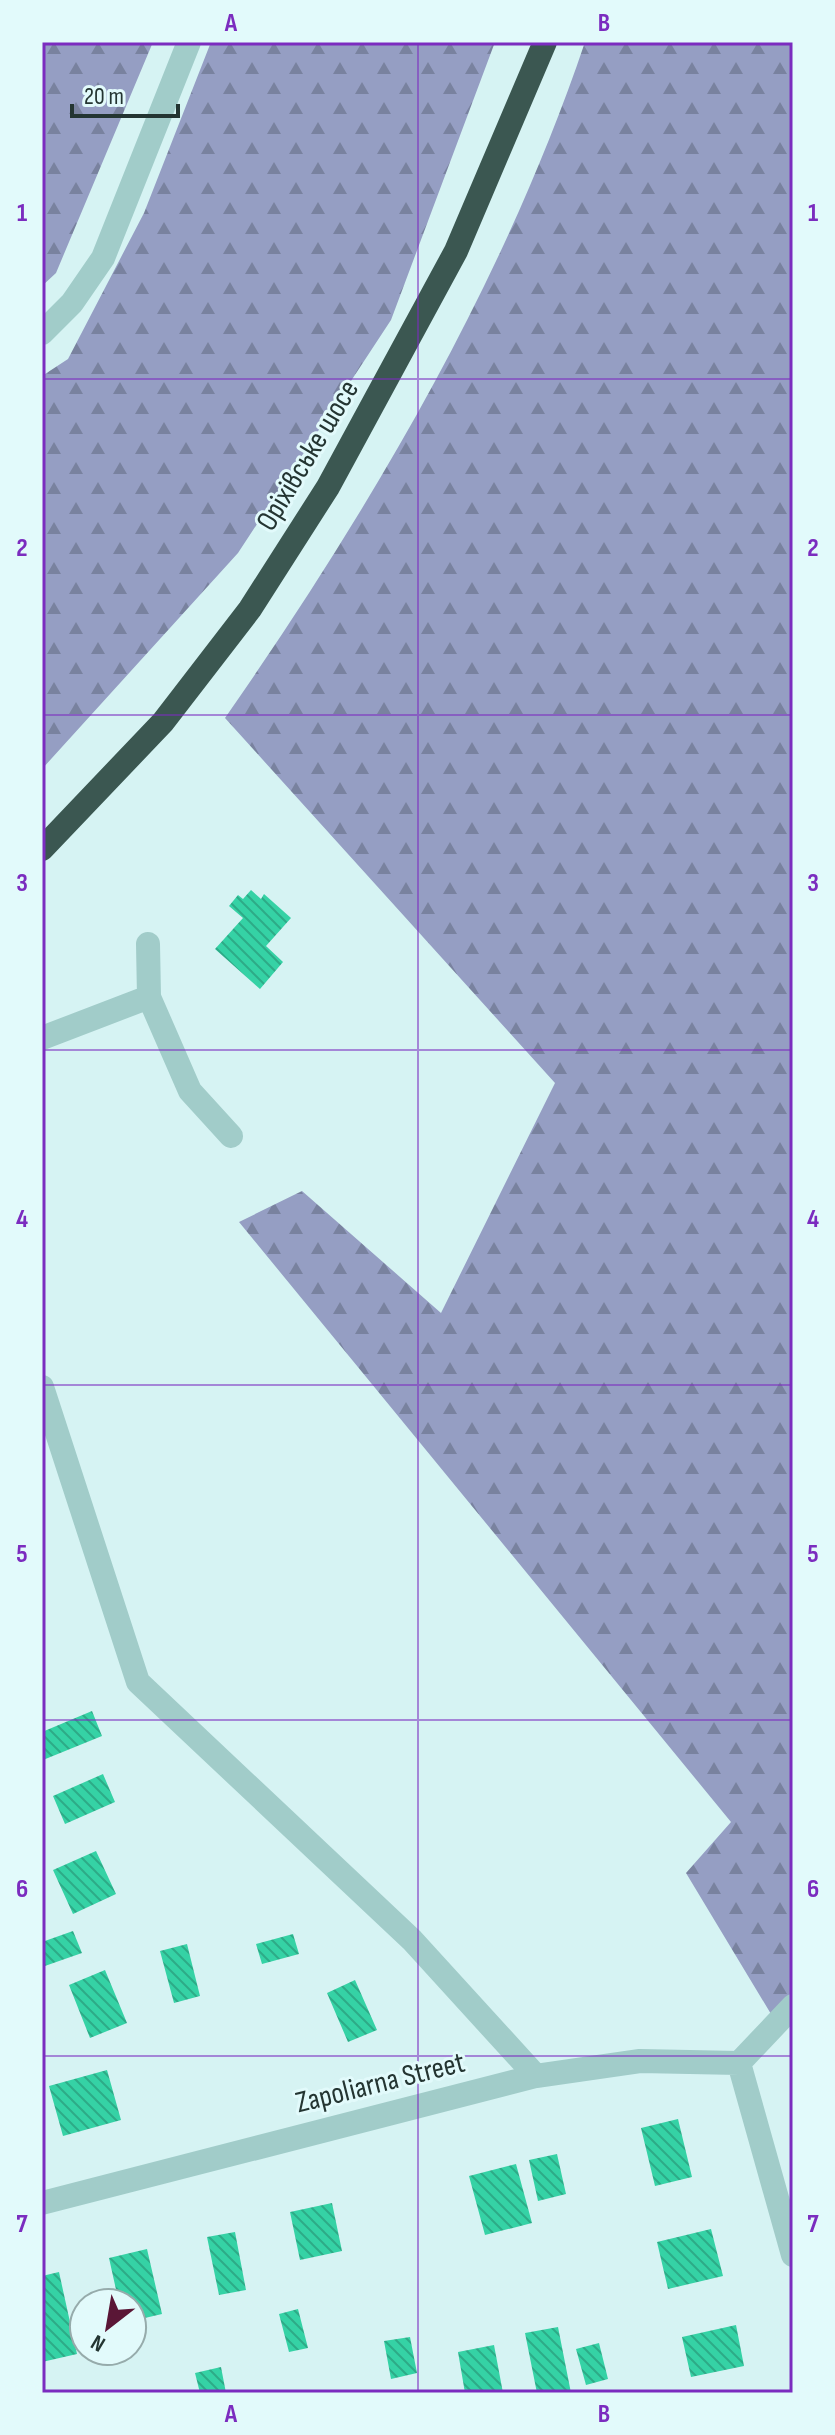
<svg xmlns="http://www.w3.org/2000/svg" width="835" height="2435" font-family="'Sofia Sans Condensed',sans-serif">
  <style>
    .forest { fill: url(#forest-firs) }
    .building { fill: url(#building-back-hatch) }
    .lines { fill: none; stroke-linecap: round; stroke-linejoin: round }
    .minor { stroke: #a1ccc9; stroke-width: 24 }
    .highway { stroke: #3b5751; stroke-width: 24 }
    .grid { fill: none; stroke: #7b2cbf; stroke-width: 2; stroke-opacity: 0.55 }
    .labels { text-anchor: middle; stroke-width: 6; stroke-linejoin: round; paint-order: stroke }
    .street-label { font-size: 30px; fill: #243532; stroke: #e2fafb }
    .neatline { fill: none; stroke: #7b2cbf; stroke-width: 3 }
    .grid-label { font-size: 26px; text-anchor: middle; font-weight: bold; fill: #7b2cbf }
  </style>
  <defs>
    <pattern id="forest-firs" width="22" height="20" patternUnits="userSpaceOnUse" patternTransform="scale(2)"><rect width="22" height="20" fill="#959ec3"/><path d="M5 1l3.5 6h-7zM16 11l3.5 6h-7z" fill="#79829f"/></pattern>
    <pattern id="building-back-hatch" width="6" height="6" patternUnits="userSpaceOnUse" patternTransform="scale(2)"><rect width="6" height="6" fill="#35d2a5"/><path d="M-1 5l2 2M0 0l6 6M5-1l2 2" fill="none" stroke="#2dab87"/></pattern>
  </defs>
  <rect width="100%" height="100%" fill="#d6f3f3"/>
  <!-- forest -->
  <path class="forest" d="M42 42H153L56 273 42 286Z
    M211 42H495L391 320 238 553 42 769V376L68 359 144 213Z
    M585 42H793V2006L777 2024 686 1873 731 1822 239 1222 302 1191 441 1313 555 1083 225 718C371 508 503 285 585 42Z"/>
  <!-- building -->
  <path class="building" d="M251 890 261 899 264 894 291 918 266 946 283 962 260 989 215 949 243 918 229 906 238 895 243 899Z
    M92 1711 102 1736 43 1760 42 1732Z
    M103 1774 115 1802 65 1824 53 1796Z
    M96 1851 116 1894 73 1914 53 1870Z
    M73 1931 82 1953 42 1967V1942Z
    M293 1934 299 1954 262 1964 256 1944Z
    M187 1944 200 1996 174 2003 160 1951Z
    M105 1970 127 2023 90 2038 69 1985Z
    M355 1980 377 2030 348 2042 327 1993Z
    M107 2070 121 2120 63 2136 49 2086Z
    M678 2119 692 2177 655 2186 641 2128Z
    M557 2154 566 2194 538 2201 529 2160Z
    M516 2164 532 2223 485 2235 469 2176Z
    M332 2203 342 2251 300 2260 290 2212Z
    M711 2229 723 2276 668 2289 657 2242Z
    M235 2232 246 2290 219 2295 207 2237Z
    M147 2249 162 2314 132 2321V2303H119L109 2258Z
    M59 2272 77 2354 42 2362V2276Z
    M298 2309 308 2348 289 2352 279 2314Z
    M736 2325 744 2366 691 2377 682 2337Z
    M558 2327 571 2393H537L525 2333Z
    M410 2337 417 2373 391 2379 384 2341Z
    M599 2343 608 2379 586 2385 576 2349Z
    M494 2345 503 2393H465L458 2352Z
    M221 2367 226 2393H200L195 2373Z"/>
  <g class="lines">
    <!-- minor -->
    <path class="minor" d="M42 333 72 303 103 258 189 42
      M148 944 149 997 190 1091 231 1136
      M42 1038 149 997
      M42 1387 138 1682 412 1940 536 2076
      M739 2063 793 2255
      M739 2063 793 2006
      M42 2203 536 2076 640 2061 739 2063"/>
    <!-- highway -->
    <path class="highway" d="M42 849 163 722 250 609 328 487 456 251 545 42"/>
  </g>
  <!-- grid -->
  <path class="grid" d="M418 42V2393M42 379H793M42 715H793M42 1050H793M42 1385H793M42 1720H793M42 2056H793"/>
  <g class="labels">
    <!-- street labels -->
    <g class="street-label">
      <text transform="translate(307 455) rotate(-59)" y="10">Оріхівське шосе</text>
      <text transform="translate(380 2082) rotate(-14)" y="10">Zapoliarna Street</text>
    </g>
  </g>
  <!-- border -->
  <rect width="835" height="2435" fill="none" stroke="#e2fafb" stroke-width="88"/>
  <!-- north arrow -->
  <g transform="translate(108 2327) rotate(211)"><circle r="38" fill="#e2fafb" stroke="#96abab" stroke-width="2"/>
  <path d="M0-6L14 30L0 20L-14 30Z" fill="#5a1636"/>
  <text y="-12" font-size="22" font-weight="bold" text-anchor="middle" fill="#243532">N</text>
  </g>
  <!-- scale -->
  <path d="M72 104v12h106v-12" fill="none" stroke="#243532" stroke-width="4"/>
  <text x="84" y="104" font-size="24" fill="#243532" stroke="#e2fafb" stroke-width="6" paint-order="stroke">20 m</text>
  <rect x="44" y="44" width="747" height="2347" class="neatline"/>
  <g class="grid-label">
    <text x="231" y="31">A</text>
    <text x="604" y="31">B</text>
    <text x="22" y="221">1</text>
    <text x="813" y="221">1</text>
    <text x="22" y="556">2</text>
    <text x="813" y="556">2</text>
    <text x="22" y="891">3</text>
    <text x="813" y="891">3</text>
    <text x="22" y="1227">4</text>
    <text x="813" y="1227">4</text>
    <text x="22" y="1562">5</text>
    <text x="813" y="1562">5</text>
    <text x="22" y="1897">6</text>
    <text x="813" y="1897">6</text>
    <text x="22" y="2232">7</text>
    <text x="813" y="2232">7</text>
    <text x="231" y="2422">A</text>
    <text x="604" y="2422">B</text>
  </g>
</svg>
